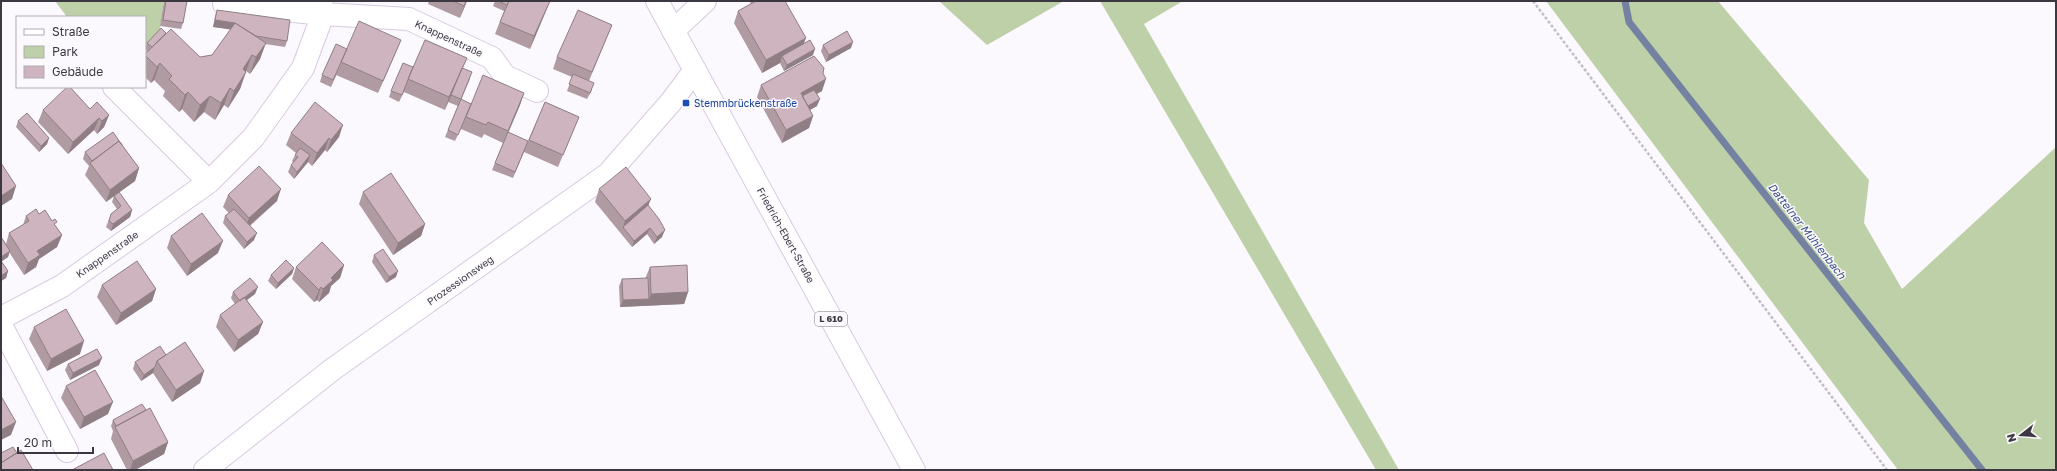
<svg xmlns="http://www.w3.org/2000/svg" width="2057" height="471" font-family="'Golos Text',sans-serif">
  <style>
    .green { fill: #bdd0a8 }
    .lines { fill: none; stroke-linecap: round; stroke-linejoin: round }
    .stream { stroke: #7481a1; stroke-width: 7 }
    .minor-casing { stroke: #d6cae0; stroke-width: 24 }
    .major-casing { stroke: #d6cae0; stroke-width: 24 }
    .path { stroke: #c2bec5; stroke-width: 2.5; stroke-dasharray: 3 2; stroke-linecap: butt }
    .minor { stroke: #fff; stroke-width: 22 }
    .major { stroke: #fff; stroke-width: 22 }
    .wall { fill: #b19ba3 }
    .shaded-wall { fill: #907e85 }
    .building { fill: #ceb4be; stroke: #907e85 }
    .transit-dot { fill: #1a4fb4; stroke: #fcf9fe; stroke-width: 1.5 }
    .labels { text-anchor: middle; stroke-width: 3; stroke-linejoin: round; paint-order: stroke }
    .shield { fill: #fcf9fe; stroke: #76727a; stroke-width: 1 }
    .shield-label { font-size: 9px; font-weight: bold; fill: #3c3841 }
    .street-label { font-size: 10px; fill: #3c3841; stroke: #fcf9fe }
    .transit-label { font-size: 10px; fill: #164399; stroke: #fcf9fe; text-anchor: start }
    .water-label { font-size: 11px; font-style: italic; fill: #364e85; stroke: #fcf9fe }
  </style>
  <rect width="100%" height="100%" fill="#fcf9fe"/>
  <!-- green -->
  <path class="green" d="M55 1H164L159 35 145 48V17H67Z
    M939 1H1064L987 45Z
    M1100 1H1183L1144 24 1399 470H1376Z
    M1546 1H1718L1869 180 1864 223 1902 289 2056 147V470H1898Z"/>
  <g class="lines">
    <!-- stream -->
    <path class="stream" d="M1625 1 1629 22 1982 470"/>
    <!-- minor casing -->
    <g class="minor-casing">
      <path id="minor" d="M224 4 323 14 409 19 492 58 505 76 537 91
        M673 31 705 1
        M114 87 209 182
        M1 318 62 286 209 182 253 138 303 68 323 14 321 1
        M1 325 67 451
        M205 470 333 369 608 174 671 102 695 70"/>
    </g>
    <!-- major casing -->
    <g class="major-casing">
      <path id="major" d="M657 1 914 470"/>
    </g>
    <!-- path -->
    <path class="path" d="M1533 1 1887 470"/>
    <!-- minor -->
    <use href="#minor" class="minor"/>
    <!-- major -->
    <use href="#major" class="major"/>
  </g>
  <!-- wall -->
  <path class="wall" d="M164 1H187L183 23 181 29 160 26Z
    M429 1H467L460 18 428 4Z
    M495 1H550L530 49 495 34 504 11 493 6Z
    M750 1H785L804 44 813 55 784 71 780 63 762 73 734 23 738 11 751 4 750 2Z
    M217 10 287 41 285 47 265 44 260 59 250 74 246 71 240 89 228 108 224 105 215 120 204 112 194 122 182 109 179 112 163 96 165 91 154 80 151 83 145 77V54L147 51 145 48 147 43 166 33 200 57 212 55 231 29 213 27 215 16Z
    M612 25 607 37 589 81 592 90 587 99 567 91 572 77 553 69 557 57Z
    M823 45 851 48 826 62 821 51Z
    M347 49 396 52 378 93 336 75 337 74 331 87 320 82 322 75Z
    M413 67 463 68 470 79 461 100 471 104 524 93 520 105 508 132 528 141 545 102 579 117 574 129 558 167 524 152 525 150 513 178 492 170 503 143 484 134 482 138 461 129 462 126 455 141 445 137 458 106 448 102 449 99 445 110 404 92 399 102 389 97 391 91Z
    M823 73 822 91 816 94 817 106 810 110 813 116 809 128 782 143 757 97 761 85Z
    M90 109 109 115 104 127 97 134 94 130 68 154 38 122 43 110Z
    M18 121 49 138 47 144 39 152 16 127Z
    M291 133 339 137 327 152 325 150 312 166 308 162 294 179 288 172 291 165 293 162 292 161 296 153 286 145Z
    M122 145 139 168 135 181 118 193 132 210 130 217 111 231 106 227 111 214 117 209 112 202 114 196 106 202 85 175 89 166 83 159 85 152Z
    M599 189 648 205 662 237 654 244 647 234 632 247 595 202Z
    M363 192 425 224 421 236 393 255 359 204Z
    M228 195 277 201 250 226 254 240 244 249 223 223 225 216 229 213 223 207Z
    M39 214 56 226 62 235 57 247 39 259 36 267 24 275 9 252 8 257 1 261 8 271 6 278 1 281V237L6 244 9 233 23 225 26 216Z
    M171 236 218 253 187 276 167 248Z
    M374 255 396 277 386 283 372 262Z
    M344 265 340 278 331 286 329 293 319 302 317 300 314 302 292 279 296 267Z
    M650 267 688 292 684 304 620 307 619 286 622 279H645Z
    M294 268 292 274 276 289 268 281 271 275Z
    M102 285 156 289 152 301 116 325 97 297Z
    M233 292 255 294 247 300 263 322 258 334 234 352 216 327 220 315 235 304 231 298Z
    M34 327 80 354 47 371 29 339Z
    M166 355 204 371 200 383 172 402 153 373 141 381 133 369 135 362Z
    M68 364 99 365 70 380 65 370Z
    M66 386 108 414 80 429 61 398Z
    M146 410 168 442 164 454 135 470H127L111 439 113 431 111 426 113 420Z"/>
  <!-- shaded-wall -->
  <path class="shaded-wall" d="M466 1H467L460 18 464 6Z
    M550 1 546 11 530 49 534 36Z
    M215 20 236 23 234 30 213 27Z
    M806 38 801 51 782 56 780 63 762 73 766 60Z
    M401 40 396 52 378 93 383 81Z
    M853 42 851 48 826 62 829 55Z
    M266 43 260 59 250 74 256 57Z
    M815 49 813 55 784 71 787 65Z
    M252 55 246 71 236 86 243 69Z
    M467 58 462 70 445 110 449 97Z
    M160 63 154 80 151 83 157 67Z
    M246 72 240 89 228 108 234 91Z
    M826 79 822 91 801 103V93Z
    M230 88 224 105 215 120 221 103Z
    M188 92 182 109 179 112 185 95Z
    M524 93 520 105 504 143 508 131Z
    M210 96 204 112 194 122 200 105Z
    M820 99 817 106 802 114 804 108Z
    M109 115 104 127 97 134 102 121Z
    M813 116 809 128 782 143 786 130Z
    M99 118 94 130 68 154 73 142Z
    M343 125 339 137 327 152 331 140Z
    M49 138 47 144 39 152 41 146Z
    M329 138 325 150 312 166 317 153Z
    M310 155 308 162 294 179 297 172Z
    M139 168 135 181 106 202 110 190Z
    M16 186 12 199 1 206V196Z
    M281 189 277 201 244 230 249 218Z
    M651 199 646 211 623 227 625 221Z
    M132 210 130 217 111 231 113 224Z
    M425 224 421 236 393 255 398 243Z
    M650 228 647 234 632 247 634 241Z
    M665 230 662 237 654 244 657 237Z
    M257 233 254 240 244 249 247 242Z
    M62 235 57 247 39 259 36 267 24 275 28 263 37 251Z
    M223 241 218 253 187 276 191 264Z
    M10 251 8 257 1 262V257Z
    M344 265 340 278 331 286 329 293 319 302 323 289 331 278Z
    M294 268 292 274 276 289 278 283Z
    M8 271 6 278 1 281V276Z
    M398 271 396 277 386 283 389 277Z
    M258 287 255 294 237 307 240 301Z
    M321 287 317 300 314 302 319 290Z
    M156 289 152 301 116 325 121 313Z
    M688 292 684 304 620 307 623 300 649 299 651 294Z
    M263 322 258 334 234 352 238 340Z
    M84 341 80 354 47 371 51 359Z
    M102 358 99 365 70 380 73 373Z
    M155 367 153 373 141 381 144 375Z
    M204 371 200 383 172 402 176 390Z
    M113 402 108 414 80 429 84 417Z
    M16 422 11 435 1 440V430Z
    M168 442 164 454 135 470H130L133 461Z"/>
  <!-- building -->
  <path class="building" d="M166 1H187L183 23 163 20Z
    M453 1H466L464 6Z
    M498 1H509L507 5Z
    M509 1H550L534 36 500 22Z
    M756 1H785L806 38 766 60 738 11Z
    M217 10 290 20 287 41 256 36 235 23 215 20Z
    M578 10 612 25 592 72 557 57Z
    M359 21 401 40 383 81 341 62Z
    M235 23 266 43 256 57 252 55 243 69 246 72 234 91 230 88 221 103 210 96 200 105 188 92 185 95 169 79 172 76 160 63 157 67 145 55V54L171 29 200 57 212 55Z
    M161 28 166 33 152 47 147 43Z
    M847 31 853 42 829 55 823 45Z
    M425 40 467 58 449 97 408 79Z
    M810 40 815 49 787 65 782 56Z
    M336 44 347 49 333 80 322 75Z
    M814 56 824 68 823 73 826 79 801 93 813 116 786 130 761 85Z
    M403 63 413 67 402 95 391 91Z
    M462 68 472 72 461 99 451 95Z
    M573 74 594 83 590 93 569 84Z
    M483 75 524 93 508 131 488 122 486 125 466 117Z
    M67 87H70L90 109 97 102 109 115 102 121 99 118 73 142 43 110Z
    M814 90 820 99 808 106 802 96Z
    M461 99 471 104 458 135 448 130Z
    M315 102 343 125 331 140 329 138 317 153 291 133Z
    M545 102 579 117 563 155 529 140Z
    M27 113 49 138 41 146 18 121Z
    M113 132 122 145 119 141 92 161 85 152Z
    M508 132 528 141 515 172 495 163Z
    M119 141 139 168 110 190 90 163Z
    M300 148 310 155 297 172 291 165 298 157 295 155Z
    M1 163 16 186 1 196Z
    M259 166 281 189 249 218 228 195Z
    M626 167 651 199 625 221 599 189Z
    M391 173 425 224 398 243 363 192Z
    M119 192 132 210 113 224 109 221 111 214 121 206 114 196Z
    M648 205 659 219 665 230 657 237 650 228 634 241 623 227Z
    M36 209 39 214 45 210 52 221 55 219 57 222 54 224 62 235 37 251 40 255 28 263 9 233 29 221 26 216Z
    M234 209 257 233 247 242 225 216Z
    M202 213 223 241 191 264 171 236Z
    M1 237 10 251 1 257Z
    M322 242 344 265 331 278 333 280 323 289 321 287 319 290 296 267Z
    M383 249 398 271 389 277 374 255Z
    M286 260 294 268 278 283 271 275Z
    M1 261 8 271 1 276Z
    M137 261 156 289 121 313 102 285Z
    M687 265 688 292 651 294 650 267Z
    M250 278 258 287 240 301 233 292Z
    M648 278 649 299 623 300 622 279Z
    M244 297 263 322 238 340 220 315Z
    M66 309 84 341 51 359 34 327Z
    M185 342 204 371 176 390 157 361Z
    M160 346 166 355 157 361 155 367 144 375 135 362Z
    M97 349 102 358 73 373 68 364Z
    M95 370 113 402 84 417 66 386Z
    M1 396 16 422 1 430Z
    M142 404 146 410 116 426 113 420Z
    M150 408 168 442 133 461 115 427Z
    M13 447 17 453 1 463V453Z
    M21 450 33 470H1V463Z
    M104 453 113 470H72Z"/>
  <!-- markers -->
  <rect class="transit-dot" x="682" y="99" width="8" height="8" rx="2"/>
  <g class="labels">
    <!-- shield labels -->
    <rect class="shield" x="815" y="312" width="32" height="14" rx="3"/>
    <g class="shield-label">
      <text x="831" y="322">L 610</text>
    </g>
    <!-- street labels -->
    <g class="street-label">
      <text transform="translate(449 38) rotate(25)" y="4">Knappenstraße</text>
      <text transform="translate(786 235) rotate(61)" y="4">Friedrich-Ebert-Straße</text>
      <text transform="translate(107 254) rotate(-35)" y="4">Knappenstraße</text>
      <text transform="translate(460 280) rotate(-35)" y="4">Prozessionsweg</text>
    </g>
    <!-- transit labels -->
    <g class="transit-label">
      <text x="694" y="107">Stemmbrückenstraße</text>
    </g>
    <!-- water labels -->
    <g class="water-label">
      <text transform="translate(1807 231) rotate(52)" y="4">Dattelner Mühlenbach</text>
    </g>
  </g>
  <!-- border -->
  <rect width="2057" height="471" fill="none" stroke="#3c3841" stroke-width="4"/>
  <!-- legend -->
  <rect x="16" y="16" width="130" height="72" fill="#fcf9fe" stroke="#afacb2"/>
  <rect x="24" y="29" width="20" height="6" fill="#ffffff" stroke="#afacb2"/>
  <text x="52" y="36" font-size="12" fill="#3c3841">Straße</text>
  <rect x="24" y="46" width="20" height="12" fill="#bdd0a8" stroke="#afacb2"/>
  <text x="52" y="56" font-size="12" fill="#3c3841">Park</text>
  <rect x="24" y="66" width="20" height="12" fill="#ceb4be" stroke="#afacb2"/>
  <text x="52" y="76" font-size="12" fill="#3c3841">Gebäude</text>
  <!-- north arrow -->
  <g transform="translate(2021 435) rotate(253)" stroke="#fcf9fe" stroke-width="3" paint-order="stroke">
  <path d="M0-3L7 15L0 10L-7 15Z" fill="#3c3841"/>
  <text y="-6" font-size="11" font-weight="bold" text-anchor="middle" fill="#3c3841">N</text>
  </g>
  <!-- scale -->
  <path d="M18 447v6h75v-6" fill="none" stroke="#3c3841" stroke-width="2"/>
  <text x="24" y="447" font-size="12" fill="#3c3841" stroke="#fcf9fe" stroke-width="3" paint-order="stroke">20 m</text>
</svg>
